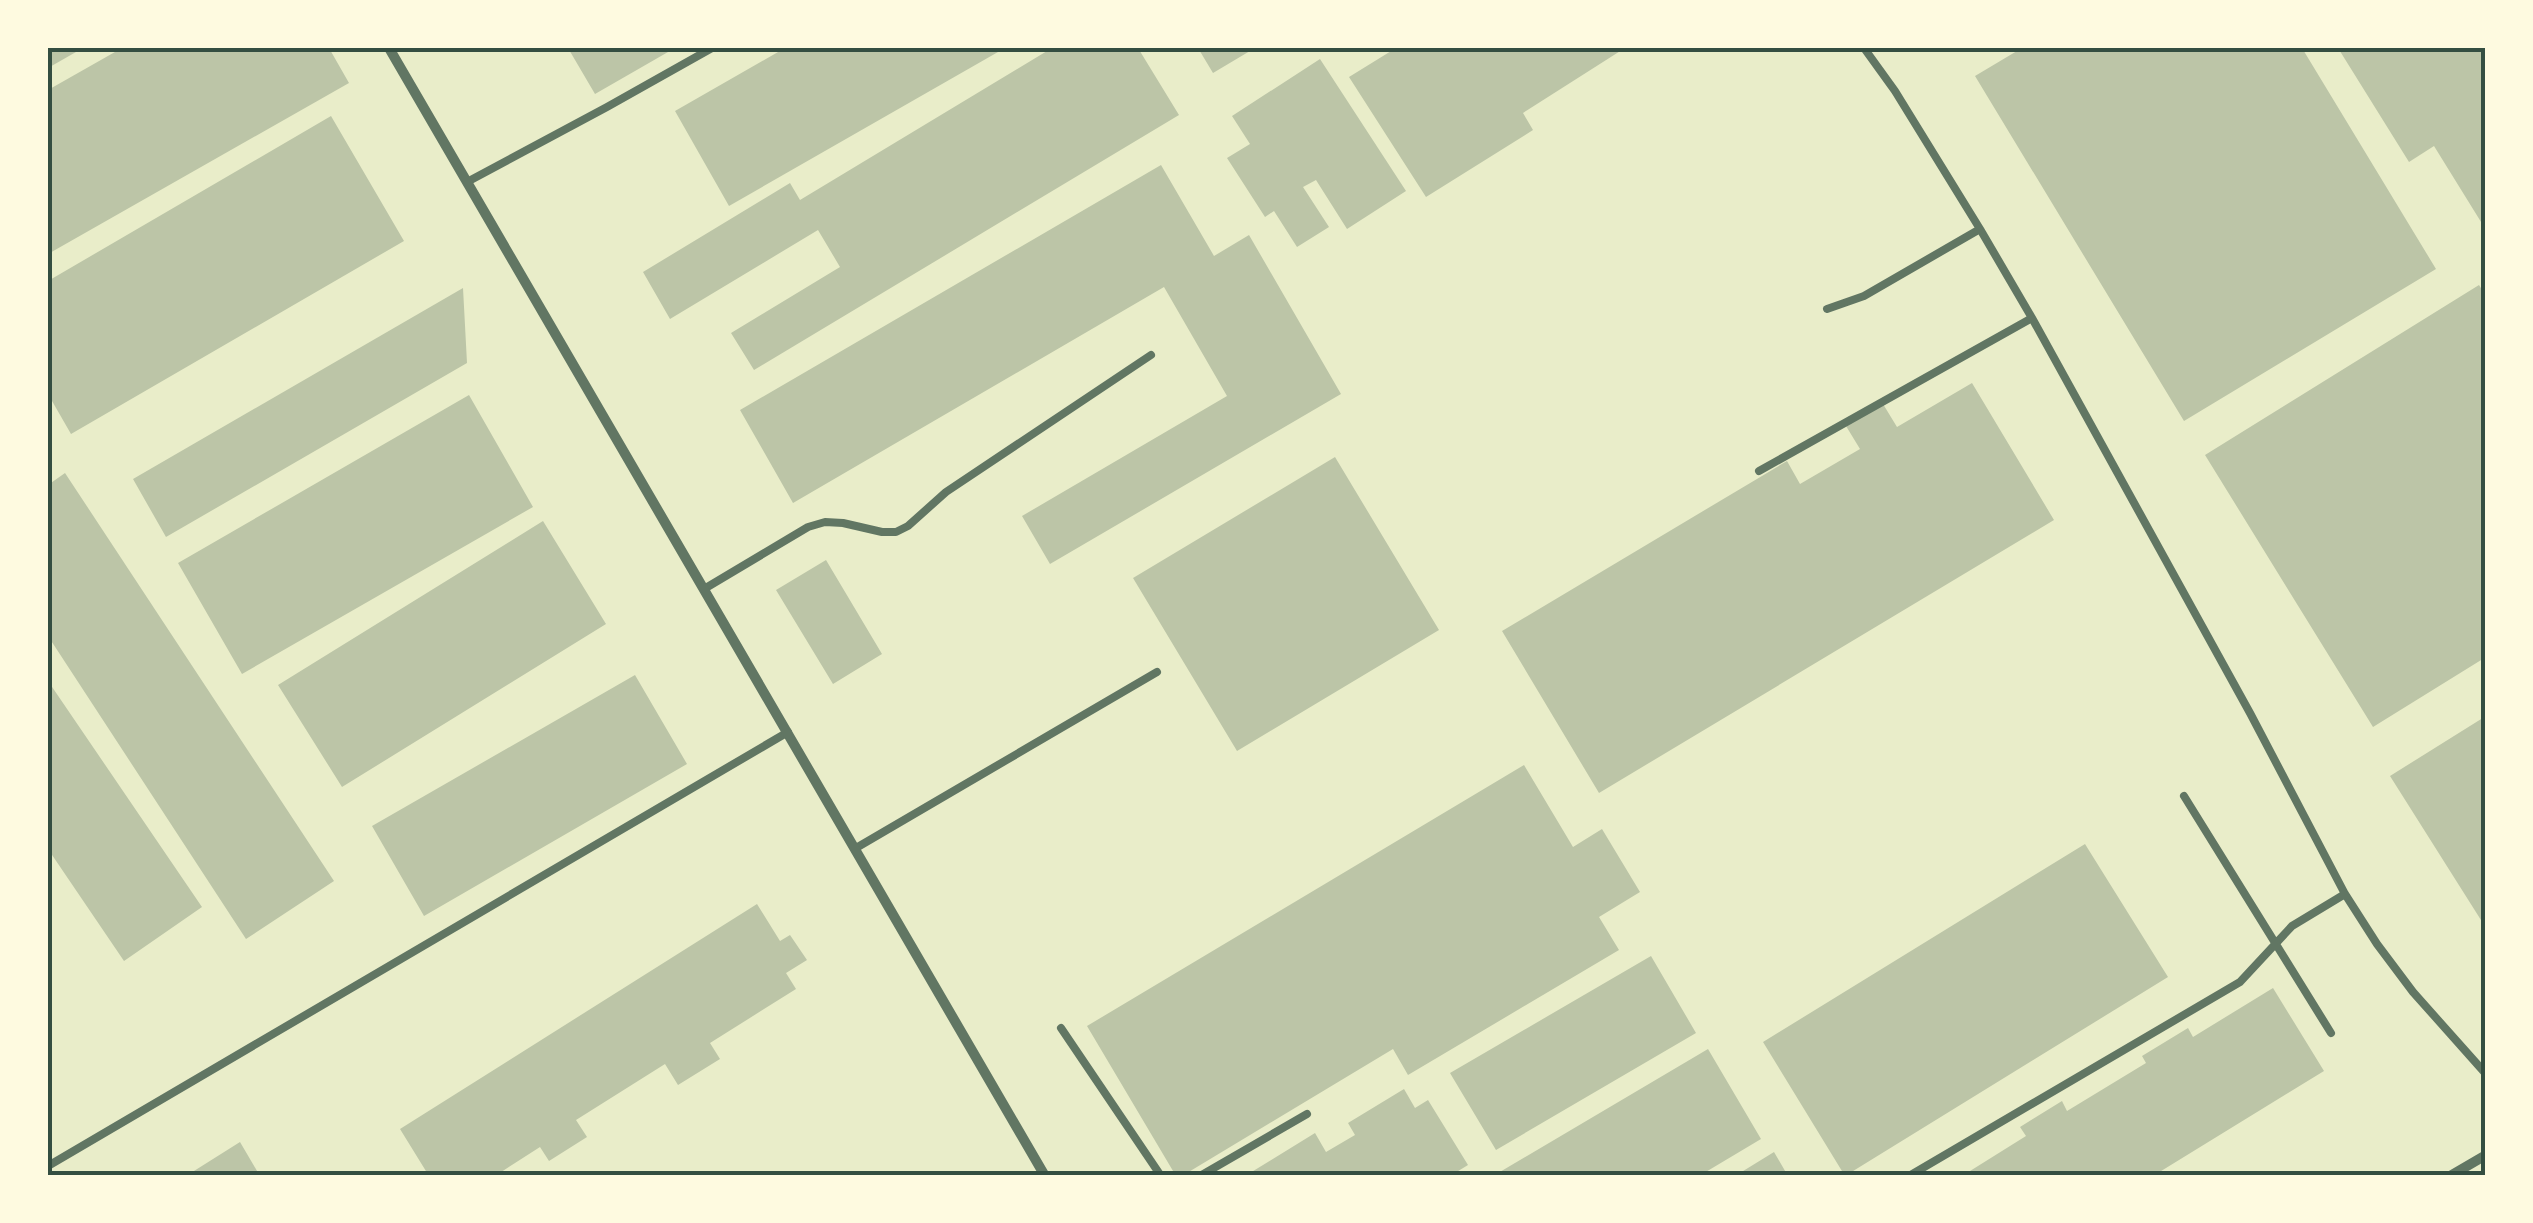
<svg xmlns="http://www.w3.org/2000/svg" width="2533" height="1223" font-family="Arial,sans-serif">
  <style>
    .building { fill: #bcc5a7 }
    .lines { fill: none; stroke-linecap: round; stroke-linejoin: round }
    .service { stroke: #617663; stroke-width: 8 }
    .minor { stroke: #617663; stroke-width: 10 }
    .neatline { fill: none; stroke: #344e41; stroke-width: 4 }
  </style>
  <rect width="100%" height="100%" fill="#e9edc9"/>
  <!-- building -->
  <path class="building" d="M48 48H83L48 68Z
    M122 48H329L349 83 48 254V90Z
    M568 48H675L595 94Z
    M785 48H1005L729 206 675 111Z
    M1052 48H1138L1179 115 754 370 731 333 840 267 818 230 670 319 643 272 790 183 800 200Z
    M1198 48H1255L1213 73Z
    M1396 48H1625L1523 113 1533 130 1426 197 1349 77Z
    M2022 48H2302L2436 269 2184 421 1975 76Z
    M2338 48H2486V230L2434 146 2409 162Z
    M1320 59 1406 191 1347 229 1316 180 1303 187 1329 227 1297 247 1274 211 1265 217 1227 158 1250 144 1232 116Z
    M331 116 404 241 71 434 48 394V281Z
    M1161 165 1214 256 1249 235 1341 394 1050 564 1022 516 1227 396 1164 287 793 503 740 410Z
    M2479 285 2486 296V657L2373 727 2205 455Z
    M463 288 467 363 166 537 133 479Z
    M1972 383 2054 520 1599 793 1502 631 1787 461 1800 484 1860 449 1846 426 1883 404 1897 427Z
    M469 395 533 507 242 674 178 563Z
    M1335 457 1439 630 1237 751 1133 578Z
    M65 473 334 881 246 939 48 636V485Z
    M543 521 606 624 342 787 278 685Z
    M826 560 882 654 833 684 776 590Z
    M635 675 687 764 424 916 372 826Z
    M48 681 202 907 124 961 48 849Z
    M2486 716V928L2390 776Z
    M1524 765 1573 847 1602 829 1640 892 1599 917 1619 950 1408 1075 1393 1049 1182 1176H1176L1087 1026Z
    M2085 844 2168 977 1845 1176 1763 1042Z
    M757 904 780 941 790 935 807 960 786 973 796 989 710 1043 720 1059 678 1085 665 1064 576 1120 587 1137 549 1161 540 1147 495 1176H429L400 1129Z
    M1651 956 1696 1033 1496 1150 1450 1073Z
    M2273 988 2324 1071 2153 1176H1962L2026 1136 2020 1127 2062 1101 2067 1111 2146 1063 2142 1056 2188 1028 2193 1037Z
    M1708 1049 1761 1139 1699 1176H1493Z
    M1404 1089 1415 1108 1428 1100 1468 1165 1450 1176H1245L1315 1133 1326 1152 1355 1135 1348 1123Z
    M240 1142 260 1176H186Z
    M1774 1152 1788 1176H1735Z"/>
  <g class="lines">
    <!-- service -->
    <path class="service" d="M1864 48 1895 91 1980 229 2032 318 2250 713 2345 894 2377 944 2413 992 2486 1074
      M467 182 607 107 712 48
      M1827 309 1864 296 1980 229
      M1759 471 2032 318
      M704 589 808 527 825 522 843 523 882 532H896L908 526 946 492 1151 355
      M2184 796 2331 1033
      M856 848 1157 672
      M1061 1028 1161 1176
      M48 1166 788 732
      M1200 1176 1307 1114
      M1909 1176 2240 982 2292 926 2345 894"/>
    <!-- minor -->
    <path class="minor" d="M389 48 1045 1176
      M2450 1176 2486 1155"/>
  </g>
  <!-- border -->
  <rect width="2533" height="1223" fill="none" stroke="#fefae0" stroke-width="100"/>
  <rect x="50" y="50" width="2433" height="1123" class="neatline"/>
</svg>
